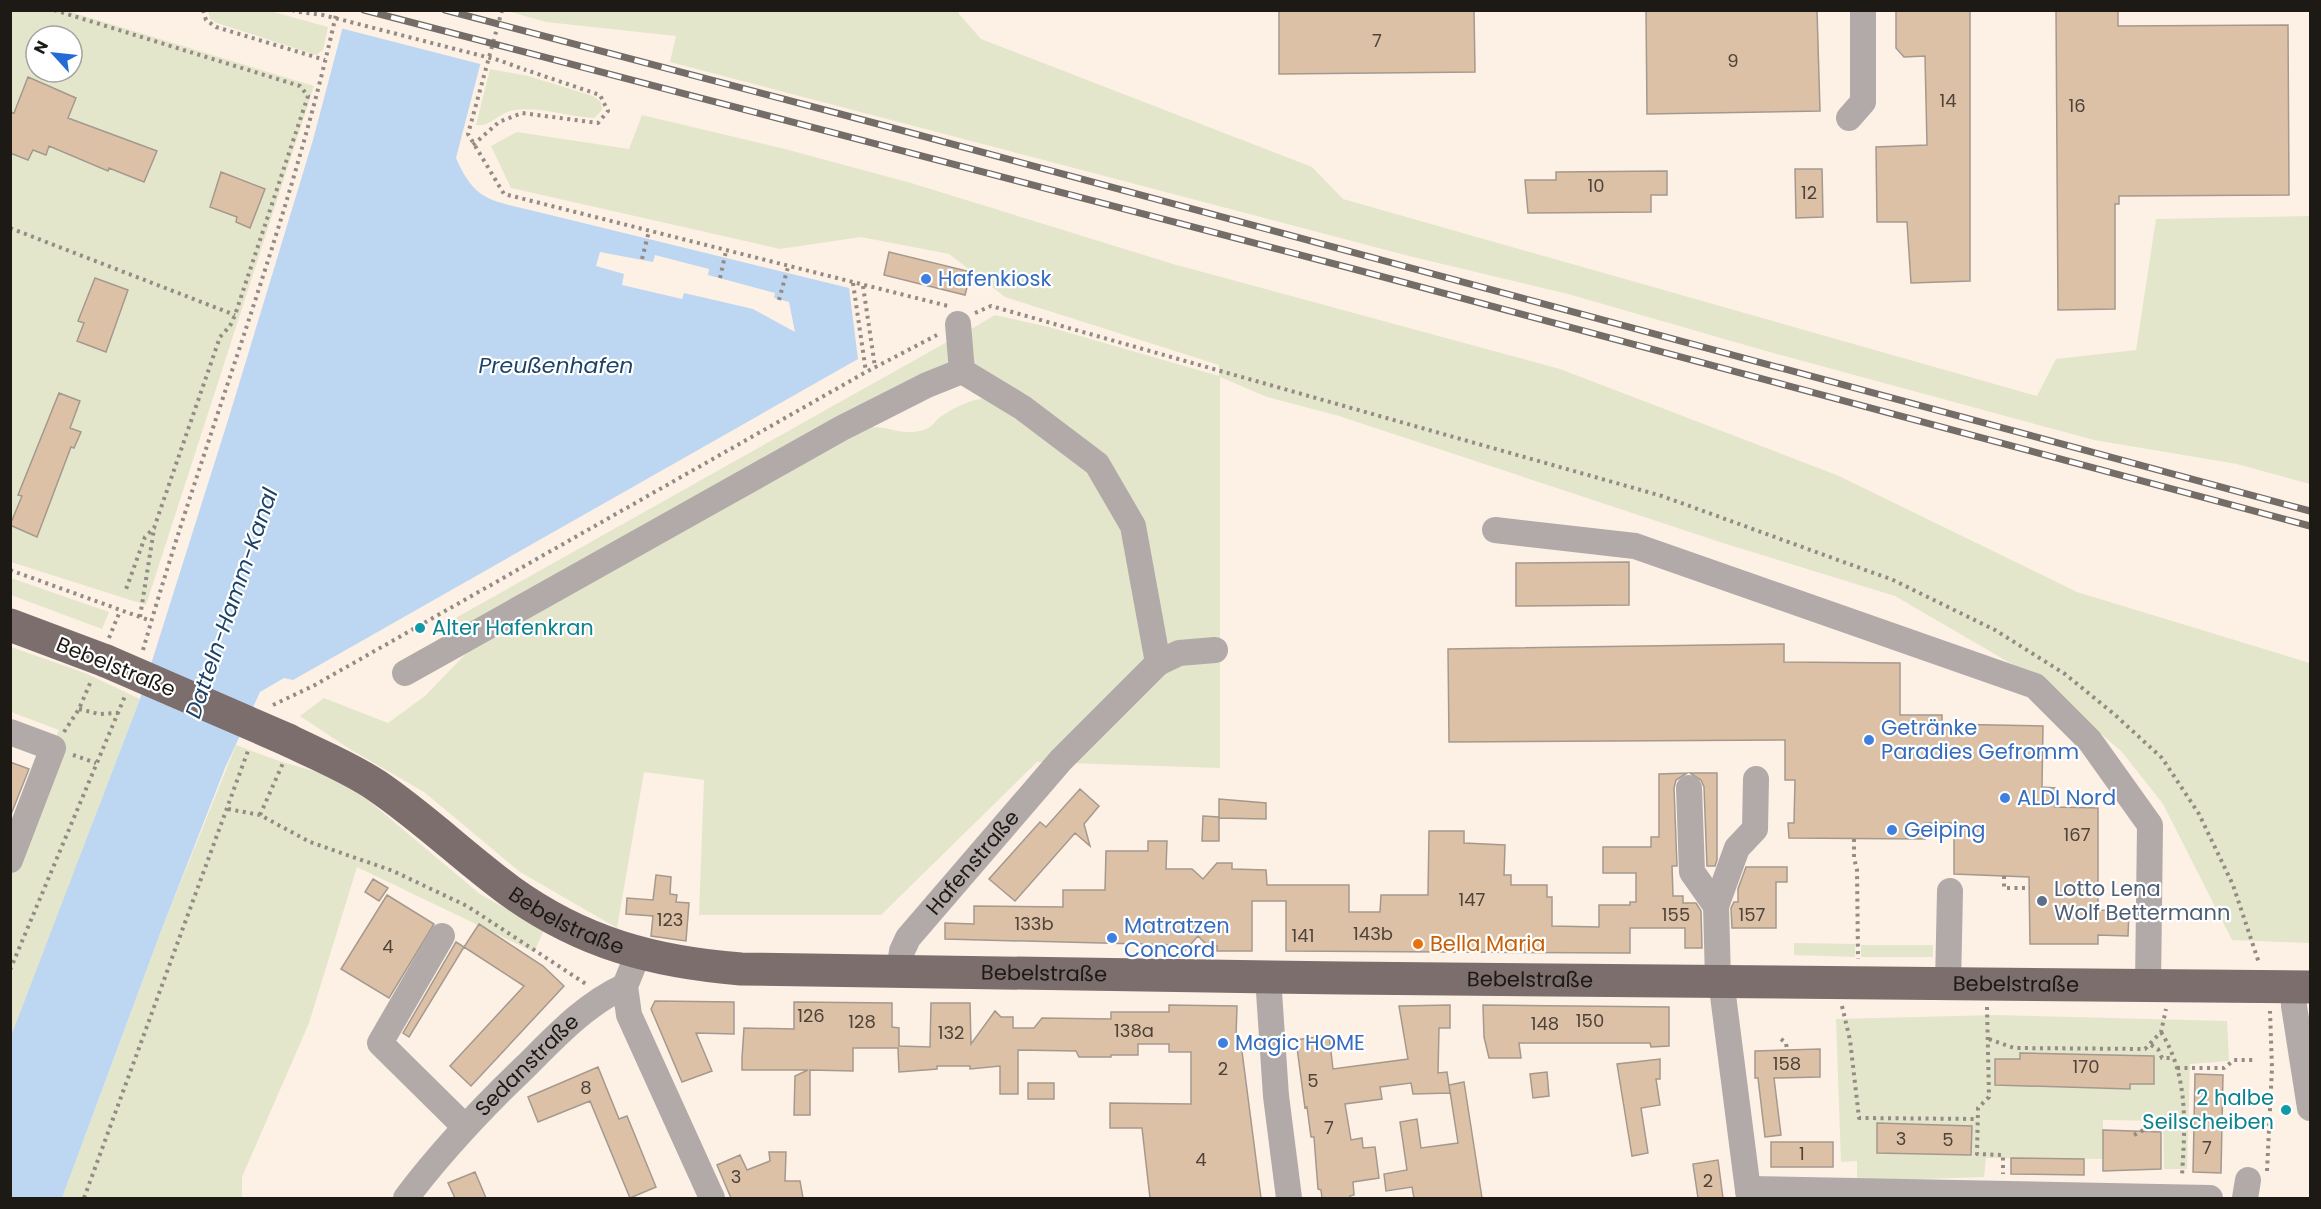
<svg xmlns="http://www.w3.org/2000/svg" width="2321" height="1209" font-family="Poppins,sans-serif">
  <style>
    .green { fill: #e4e6cb; fill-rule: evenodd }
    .water { fill: #bdd6f2 }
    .pier { fill: #fdf0e5 }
    .building { fill: #ddc1a7; stroke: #a4998e; stroke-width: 1.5 }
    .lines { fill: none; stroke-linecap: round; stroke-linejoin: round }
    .path { stroke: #948b84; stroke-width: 4; stroke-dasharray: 3 4.5; stroke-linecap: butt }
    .minor { stroke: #b2aaa9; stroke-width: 26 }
    .major { stroke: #7c6e6c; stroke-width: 33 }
    .rail-casing { stroke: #746c66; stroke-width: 7 }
    .rail { stroke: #fff; stroke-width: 4.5; stroke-dasharray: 14; stroke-linecap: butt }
    .path-bridge { stroke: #948b84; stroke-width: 4; stroke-dasharray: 3 4.5; stroke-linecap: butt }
    .major-bridge { stroke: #7c6e6c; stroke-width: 33 }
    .shop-dot { fill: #3f7fe0; stroke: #fff; stroke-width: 2 }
    .culture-dot { fill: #0f9aa8; stroke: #fff; stroke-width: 2 }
    .service-dot { fill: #5c6f8a; stroke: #fff; stroke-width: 2 }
    .food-dot { fill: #e8710a; stroke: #fff; stroke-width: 2 }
    .labels { text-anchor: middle; stroke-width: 4.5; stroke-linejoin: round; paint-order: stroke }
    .number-label { font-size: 18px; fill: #4d433a }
    .shop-label { font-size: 21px; fill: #366cbe; stroke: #fff; text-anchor: start }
    .culture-label { font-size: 21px; fill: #0d838f; stroke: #fff; text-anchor: start }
    .street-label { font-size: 21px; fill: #1d1915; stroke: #fff }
    .service-label { font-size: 21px; fill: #4e5e75; stroke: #fff; text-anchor: start }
    .food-label { font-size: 21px; fill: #c56008; stroke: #fff; text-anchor: start }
    .water-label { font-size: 22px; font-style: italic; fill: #1d4267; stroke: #fff }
  </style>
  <rect width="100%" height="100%" fill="#fdf0e5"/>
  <!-- green -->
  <path class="green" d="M11 11H68L314 86 146 605 11 562ZM36 36H72V72H36Z
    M208 11H270L328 27 323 50 316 55 217 23 210 19Z
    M507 11H959V14L981 39 1312 167 1343 199 2037 396 2056 359 2136 350 2156 219 2310 216V484L2237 464 2094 440 1773 353 1568 294 1409 256 670 62 676 36 546 22Z
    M490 69 528 76 593 96 601 102 602 110 594 118C566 117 537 105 510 111 497 115 490 127 476 125Z
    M642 115 785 149 911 183 1173 264 1560 369 1839 476 2077 592 2310 663V943L2232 940 2163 804 2122 752 2041 681 1895 596 1726 544 1339 416 1267 397 1220 377V768L1037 762 881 915H699L704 780 644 772 617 928 520 872 424 792 348 748 300 716 324 698 388 723 425 696 479 640 871 427C893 427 903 437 926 429 932 427 935 421 940 417 955 407 974 397 992 398L972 368 966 332 995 315 1049 327 1219 376V365L1005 297 949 254 861 237 780 249 511 188 491 146 517 132 629 149Z
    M954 338 955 359 920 381 452 642 436 629Z
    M11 578 109 612 102 629 11 595Z
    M11 647 85 673 140 699 11 1039 10 863 59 730 11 712Z
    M236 745 276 760 344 780 480 894 544 930 534 952 357 867 309 1023 242 1177V1198H62L161 931Z
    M1794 943 1855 944V957L1794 955Z
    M1861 945H1933V957H1861Z
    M1996 1015 2227 1021 2229 1061 2190 1064 2187 1169H2164L2163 1121 2103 1120V1159L1986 1158 1984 1177 1857 1181V1161L1841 1162 1836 1019Z"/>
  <!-- water -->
  <path class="water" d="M347 11H494L456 158C475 202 491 200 534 211L849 288 858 359 293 680 284 678 260 692 225 768 161 931 62 1198H11L10 1039 140 699 229 417 313 140Z"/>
  <!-- pier -->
  <path class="pier" d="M344 10H490L496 12 484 65 340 28Z
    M600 252 653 262 655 255 709 269 708 275 775 293 774 298 789 302 795 332 753 309 684 293 682 299 622 285 624 274 596 266Z"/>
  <!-- building -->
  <path class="building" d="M1279 10H1474L1475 72 1279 74Z
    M1646 10H1817L1820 111 1647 114Z
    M1896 10H1970V281L1911 283 1907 222H1877L1876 147 1927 145 1925 56 1904 57 1896 48Z
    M2056 10H2118V26L2288 25 2289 195 2119 196V204H2115V309L2058 310Z
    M28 77 76 98 68 118 157 151 144 182 109 168 108 171 49 146 46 155 33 150 28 160 10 153V112L14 113Z
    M1795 169H1822L1823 217 1796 218Z
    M1667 171V195H1651V212L1528 213 1525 180H1556V172Z
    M221 172 265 189 250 228 236 222 237 217 210 207Z
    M889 252 971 272 965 295 884 275Z
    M95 278 128 290 106 352 77 341 84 323 78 321Z
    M59 393 80 401 70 428 81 432 74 448 71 447 37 537 10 525 22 496 18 495Z
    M1629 562V605L1516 606V563Z
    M1784 644V662L1900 663V715H1942V724L2043 726 2042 787 2055 788V807L2098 808V910L2129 911 2128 936 2098 935V944H2030L2029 877 1954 874V823H1925V839L1789 838 1788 823H1794L1795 780H1785V740L1449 742 1448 649Z
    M10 762 29 769 10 817Z
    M1687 773 1676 780 1674 788 1677 866H1672L1673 896H1683V903H1696L1701 911 1702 948H1685V928H1630V953L1286 951V901H1252V951H1217V946H1208L1198 936 1179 957 1178 945 945 939V923L974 924V906L1063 907V890H1105L1106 851H1148V841H1167L1166 869H1192L1203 879 1217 863H1232V869L1266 870 1267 885H1349V912H1380L1381 895H1428L1429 831H1464V843L1505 845 1504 875H1511V885H1547V897H1552V926L1599 927V905H1630V902H1636V873H1603V847H1651V837H1659V774Z
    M1690 773H1717V860L1715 866H1707L1704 787 1701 780Z
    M1080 789 1099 806 1084 824 1090 846 1075 833 1015 901 989 879 1040 822 1046 827Z
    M1219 799 1266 803V819L1219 818Z
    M1203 816 1219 817V841H1202Z
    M1746 867H1787V882H1776V928H1732L1731 908 1734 902H1738V889Z
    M656 875 671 877 670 894 677 895 676 902 689 903 686 941 651 936 653 916 626 914 627 898 653 900Z
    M373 879 388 888 379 901 365 892Z
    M387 895 434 924 389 998 341 969Z
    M479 924 543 966 564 986 471 1086 450 1066 524 986 464 947Z
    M456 942 464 947 409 1037 403 1033Z
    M655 1001 734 1002V1034L696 1033 712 1071 682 1082 651 1009Z
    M794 1002 892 1003V1027L899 1028V1046L930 1047 931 1003H970L971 1044 995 1011 1001 1017H1013V1028H1034L1042 1018 1111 1019V1012H1169V1005L1237 1006 1236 1036H1240L1261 1198H1150L1142 1128H1110V1103L1191 1104V1052H1169V1044H1138V1055H1111V1057H1079L1076 1051 1018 1050V1094H1000V1066L970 1069V1066H937V1069L899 1072 898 1048H853V1071L810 1070V1115H794L795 1076 808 1070H742V1058L744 1028 794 1029Z
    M1450 1005V1028H1439L1438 1073 1447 1072 1450 1093 1413 1094 1411 1083 1380 1087 1382 1099 1345 1104 1351 1140 1362 1138 1363 1148 1375 1147 1379 1178 1353 1182 1354 1195 1350 1196V1198H1322L1321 1190 1318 1189 1314 1137H1311L1307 1107 1305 1108 1296 1040 1329 1035 1333 1069 1408 1059 1399 1006Z
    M1483 1005 1669 1007V1046L1651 1047 1650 1043H1519L1521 1058H1489L1484 1037Z
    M1820 1049V1077L1774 1078 1781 1135 1765 1137 1758 1078H1755V1051Z
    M2020 1053 2154 1056V1084H2130V1089L1995 1085V1059H2020Z
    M1660 1059V1079H1656L1660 1105 1641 1108 1648 1153 1632 1156 1617 1064Z
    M598 1067 619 1119 627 1116 656 1187 630 1198 590 1101 538 1122 528 1097Z
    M1547 1072 1549 1096 1533 1098 1530 1074Z
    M2195 1074 2223 1075 2221 1173 2193 1172Z
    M1464 1082 1482 1198H1414L1412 1187 1386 1191 1384 1174 1407 1170 1400 1122 1417 1119 1421 1148 1458 1143 1449 1085Z
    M1028 1083H1054V1099H1028Z
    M1877 1123 1972 1126 1971 1155 1877 1153Z
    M2103 1130 2161 1132V1169L2103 1171Z
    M1771 1142H1833V1167H1771Z
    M769 1152H786L785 1181H800L803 1198H731L717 1165 740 1155 747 1170 770 1161Z
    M2011 1158 2084 1159V1175L2011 1174Z
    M1718 1160 1723 1198H1698L1693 1164Z
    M475 1172 486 1198H455L448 1183Z"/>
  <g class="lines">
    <!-- path -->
    <path class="path" d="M54 10 300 86 308 96 235 315 230 326 220 337 154 528 145 537 125 592
      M203 10 206 20 216 27 325 60
      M292 10 299 12
      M502 10 468 134 504 194 948 306
      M473 145 499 122 522 113 598 123 608 111 600 95 526 70
      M10 228 235 315
      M642 259 649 231
      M720 278 726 251
      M853 283 866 372
      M863 286 875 367
      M779 300 788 267
      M975 313 991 306 1662 496 1893 580 1995 630 2065 674 2114 714 2162 758 2199 814 2233 885 2259 963
      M10 570 151 621
      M140 617 154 529
      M109 638 120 611
      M143 650C204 436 289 229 337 10
      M273 705 313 686 866 372 937 335
      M79 709 99 714 118 713
      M64 732 79 709 91 681
      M73 755 96 763
      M228 809 260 815 310 842 393 871 467 906 586 984
      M260 815 283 763
      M1854 839V858L1857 870 1858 959
      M2004 876V888H2030
      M10 970 125 696
      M1842 1006 1850 1040 1859 1118 1978 1119
      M1987 1007 1989 1097 1978 1108 1977 1154 2003 1155V1174
      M2161 1032C2189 1077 2185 1125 2182 1176
      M1781 1039 1786 1043 1787 1050
      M1989 1039 2014 1048 2145 1049 2161 1032 2166 1009
      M2151 1045 2158 1049 2162 1058H2174
      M2177 1068H2224L2234 1060H2253
      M2134 1135 2157 1123 2184 1124
      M2267 1171 2272 1068 2270 1011
      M84 1198 249 748"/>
    <!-- minor -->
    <g class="minor">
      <path d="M1849 118 1863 102V10"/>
      <path d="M1495 530 1635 546 2035 686 2090 741 2150 825 2148 986"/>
      <path d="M1158 663 1179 653 1215 650"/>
      <path d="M405 673 842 428 927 385 962 371"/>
      <path d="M10 732 53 748 10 860"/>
      <path d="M1689 788 1692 872 1716 906 1718 980"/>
      <path d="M1716 906 1737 848 1755 829 1756 779"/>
      <path d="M442 936 380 1043 464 1126"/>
      <path d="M638 954 625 986 629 1015 712 1198"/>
      <path id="s1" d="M899 972 902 951 908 938 1061 760 1158 663 1133 526 1097 464 1023 408 962 371 958 324"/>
      <path d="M1268 977 1276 1096 1289 1198"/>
      <path d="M1721 980 1749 1198"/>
      <path d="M1948 984 1950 891"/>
      <path d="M2293 987 2294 1006 2310 1108"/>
      <path d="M1748 1189 2210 1198"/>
      <path id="s2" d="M406 1198C443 1149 481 1109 526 1066 557 1035 586 1004 625 986"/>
      <path d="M2245 1198 2248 1180"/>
    </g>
    <!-- major -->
    <g class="major">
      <path d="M10 625 106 661"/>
      <path id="s3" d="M288 740C318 755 349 767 377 786 424 818 465 858 510 891 582 943 654 962 741 969L1344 978 2310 987"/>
    </g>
    <!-- rail casing -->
    <g class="rail-casing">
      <path id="rail" d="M364 10 1350 268 2310 526
        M445 10 878 124 2310 511"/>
    </g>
    <!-- rail -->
    <use href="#rail" class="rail"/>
    <!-- path-bridge -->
    <path class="path-bridge" d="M299 12 323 15 498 60 526 70"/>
    <!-- major-bridge -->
    <path class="major-bridge" d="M106 661 288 740"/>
  </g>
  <!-- markers -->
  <g class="shop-dot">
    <circle cx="926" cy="279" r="6"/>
    <circle cx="1869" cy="740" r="6"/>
    <circle cx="2005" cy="798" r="6"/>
    <circle cx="1892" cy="830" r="6"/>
    <circle cx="1112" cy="938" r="6"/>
    <circle cx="1223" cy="1043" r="6"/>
  </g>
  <g class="culture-dot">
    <circle cx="420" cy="628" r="6"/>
    <circle cx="2286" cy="1110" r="6"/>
  </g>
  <circle class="service-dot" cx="2042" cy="901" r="6"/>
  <circle class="food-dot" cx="1418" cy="944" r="6"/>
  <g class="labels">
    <!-- number labels -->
    <g class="number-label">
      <text x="1377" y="47">7</text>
      <text x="1733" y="67">9</text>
      <text x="1948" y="107">14</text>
      <text x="2077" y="112">16</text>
      <text x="1596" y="192">10</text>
      <text x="1809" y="199">12</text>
      <text x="2077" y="841">167</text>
      <text x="1472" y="906">147</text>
      <text x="1676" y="921">155</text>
      <text x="1752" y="921">157</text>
      <text x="670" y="926">123</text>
      <text x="1034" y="930">133b</text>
      <text x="1373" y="940">143b</text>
      <text x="1303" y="942">141</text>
      <text x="388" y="953">4</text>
      <text x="811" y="1022">126</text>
      <text x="1590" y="1027">150</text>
      <text x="862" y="1028">128</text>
      <text x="1545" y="1030">148</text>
      <text x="1134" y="1037">138a</text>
      <text x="951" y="1039">132</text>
      <text x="1787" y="1070">158</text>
      <text x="2086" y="1073">170</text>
      <text x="1223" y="1075">2</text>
      <text x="1313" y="1087">5</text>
      <text x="586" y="1094">8</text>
      <text x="1329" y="1134">7</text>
      <text x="1901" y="1145">3</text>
      <text x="1948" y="1146">5</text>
      <text x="2207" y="1154">7</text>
      <text x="1802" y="1160">1</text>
      <text x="1201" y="1166">4</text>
      <text x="736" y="1183">3</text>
      <text x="1708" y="1187">2</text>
    </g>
    <!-- shop labels -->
    <g class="shop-label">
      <text x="938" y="286">Hafenkiosk</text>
      <text x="1881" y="735">Getränke<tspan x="1881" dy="24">Paradies Gefromm</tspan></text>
      <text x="2017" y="805">ALDI Nord</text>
      <text x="1904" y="837">Geiping</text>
      <text x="1124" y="933">Matratzen<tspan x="1124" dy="24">Concord</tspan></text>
      <text x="1235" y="1050">Magic HOME</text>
    </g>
    <!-- culture labels -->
    <g class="culture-label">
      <text x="432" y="635">Alter Hafenkran</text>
      <text x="2274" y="1105" text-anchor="end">2 halbe<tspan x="2274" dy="24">Seilscheiben</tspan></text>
    </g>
    <!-- street labels -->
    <g class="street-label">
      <text transform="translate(116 667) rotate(22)" y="7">Bebelstraße</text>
      <text dy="7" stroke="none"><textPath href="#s1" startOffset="135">Hafenstraße</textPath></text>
      <text dy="7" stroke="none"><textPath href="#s3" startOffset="334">Bebelstraße</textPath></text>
      <text dy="7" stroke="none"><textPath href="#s3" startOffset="820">Bebelstraße</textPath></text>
      <text dy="7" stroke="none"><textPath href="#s3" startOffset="1306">Bebelstraße</textPath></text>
      <text dy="7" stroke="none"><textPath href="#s3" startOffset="1792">Bebelstraße</textPath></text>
      <text dy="7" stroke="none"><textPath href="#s2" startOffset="180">Sedanstraße</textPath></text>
    </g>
    <!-- service labels -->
    <g class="service-label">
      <text x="2054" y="896">Lotto Lena<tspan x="2054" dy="24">Wolf Bettermann</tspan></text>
    </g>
    <!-- food labels -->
    <g class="food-label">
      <text x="1430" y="951">Bella Maria</text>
    </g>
    <!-- water labels -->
    <g class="water-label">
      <text x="556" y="373">Preußenhafen</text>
      <text transform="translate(231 603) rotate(-71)" y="8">Datteln-Hamm-Kanal</text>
    </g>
  </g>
  <!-- border -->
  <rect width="2321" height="1209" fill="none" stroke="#1d1915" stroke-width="24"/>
  <!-- north arrow -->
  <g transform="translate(54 54) rotate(297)"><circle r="28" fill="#ffffff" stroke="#a5a3a1" stroke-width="1.5"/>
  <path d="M0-4.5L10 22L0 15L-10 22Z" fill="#256bd7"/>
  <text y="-9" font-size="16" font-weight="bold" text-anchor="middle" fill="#1d1915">N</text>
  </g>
</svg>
